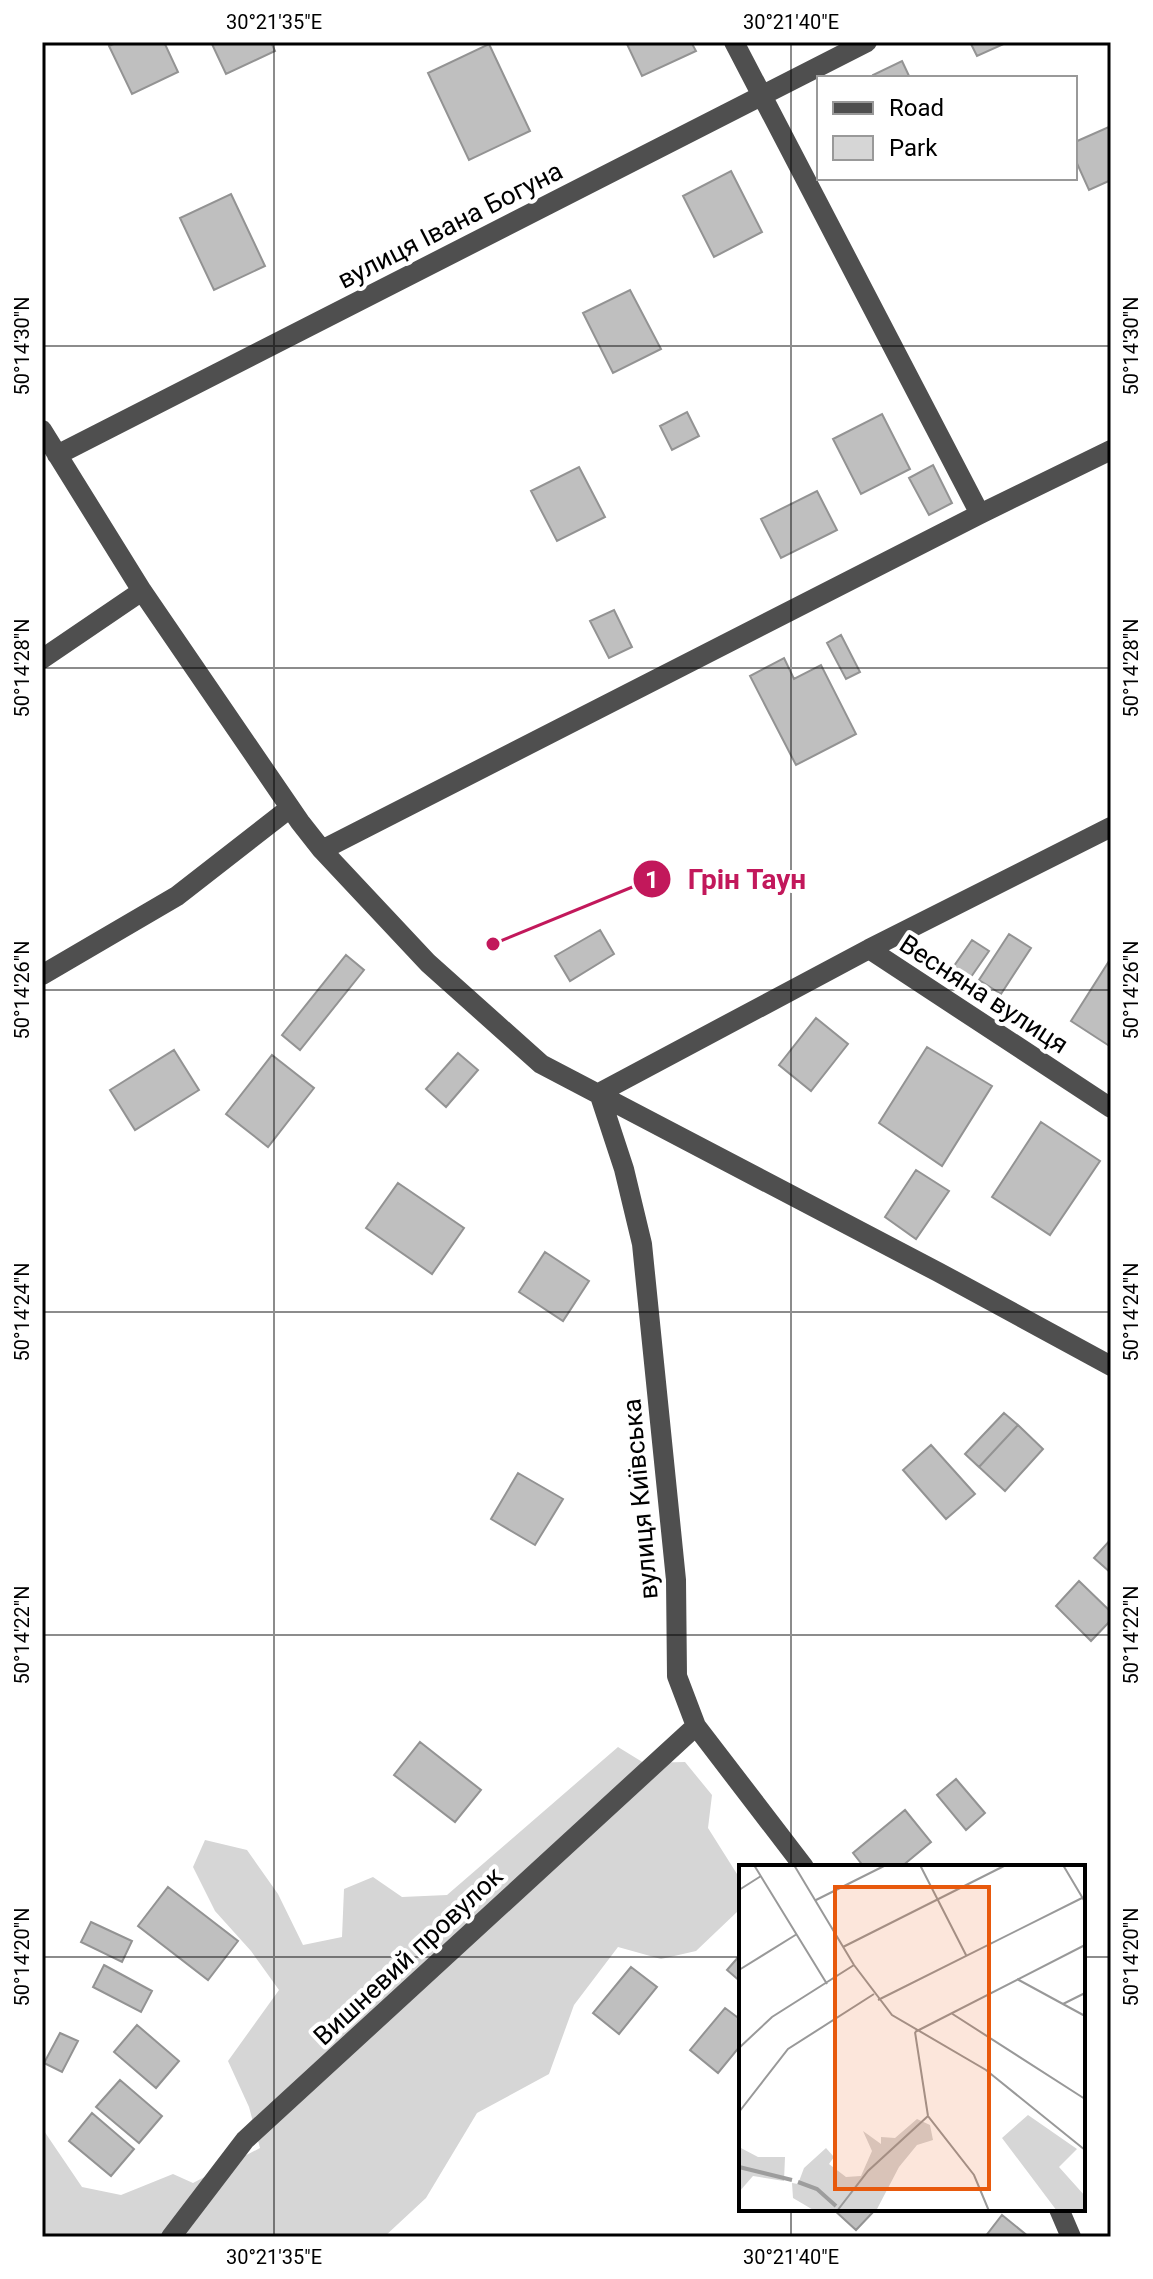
<svg xmlns="http://www.w3.org/2000/svg" width="1153" height="2279" font-family="Roboto,sans-serif">
  <style>
    .green { fill: #d6d6d6 }
    .building { fill: #bfbfbf; stroke: #939393; stroke-width: 2 }
    .lines { fill: none; stroke-linecap: round; stroke-linejoin: round }
    .minor { stroke: #4f4f4f; stroke-width: 20 }
    .ticks { fill: none; stroke: #000; stroke-width: 2; stroke-opacity: 0.45 }
    .labels { text-anchor: middle; stroke-width: 8; stroke-linejoin: round; paint-order: stroke }
    .street-label { font-size: 26px; fill: #000; stroke: #fff }
    .inset-river { fill: none; stroke: #9d9d9d; stroke-width: 4 }
    .inset-road { fill: none; stroke: #999; stroke-width: 2 }
    .view { fill: #e8590c; fill-opacity: 0.15; stroke: #e8590c; stroke-width: 4 }
    .inset-edge { fill: none; stroke: #000; stroke-width: 4 }
    .leader { fill: none; stroke: #c2185b; stroke-width: 3 }
    .callout-dot { fill: #c2185b; stroke: #fff; stroke-width: 3 }
    .mark-label { font-size: 24px; text-anchor: middle; font-weight: bold; fill: #fff }
    .callout-label { font-size: 28px; text-anchor: middle; font-weight: bold; fill: #c2185b; stroke: #fff; stroke-width: 8; stroke-linejoin: round; paint-order: stroke }
    .neatline { fill: none; stroke: #000; stroke-width: 3 }
    .ticks-label { font-size: 20px; text-anchor: middle; fill: #000 }
  </style>
  <rect width="100%" height="100%" fill="#fff"/>
  <!-- green -->
  <path class="green" d="M618 1747 644 1763 685 1762 712 1795 708 1828 737 1874 738 1911 696 1951 661 1959 618 1947 574 2005 549 2074 477 2113 426 2198 384 2237H42V2128L82 2187 121 2195 173 2174 193 2183 260 2148 249 2107 228 2061 279 1990 251 1951 215 1911 193 1867 205 1840 247 1850 278 1894 303 1945 342 1937 344 1889 373 1877 402 1897 447 1895Z"/>
  <!-- building -->
  <path class="building" d="M118 42H164L178 72 132 94 109 46Z
    M211 42H271L275 51 226 74Z
    M626 42H691L696 51 642 76Z
    M970 42H1005L1006 43 977 56Z
    M489 44 530 131 469 160 428 73Z
    M902 61 910 78H874L873 75Z
    M1111 126V180L1089 190 1075 159V142Z
    M731 171 762 232 714 257 683 196Z
    M231 194 265 266 214 290 180 218Z
    M630 290 661 349 613 373 583 313Z
    M687 412 699 436 672 450 660 426Z
    M882 414 910 469 861 494 833 439Z
    M933 465 952 503 929 515 909 478Z
    M579 467 605 517 557 541 531 491Z
    M817 491 837 530 781 558 761 519Z
    M614 610 632 647 609 658 590 621Z
    M841 635 860 672 846 679 827 643Z
    M784 658 794 679 821 665 856 734 796 765 750 676Z
    M600 930 614 954 570 981 555 956Z
    M1009 934 1031 948 1001 994 979 980Z
    M972 940 989 951 971 977 954 966Z
    M346 955 364 970 300 1050 282 1035Z
    M1111 958V1047L1071 1021Z
    M816 1018 848 1044 811 1091 779 1065Z
    M927 1047 992 1086 942 1166 879 1123Z
    M174 1050 199 1090 135 1130 110 1090Z
    M458 1053 478 1070 446 1107 426 1089Z
    M272 1055 314 1088 268 1147 226 1114Z
    M1041 1122 1100 1161 1050 1235 992 1197Z
    M916 1170 949 1191 916 1239 885 1217Z
    M398 1183 464 1228 432 1274 366 1228Z
    M545 1252 589 1281 563 1321 519 1292Z
    M1004 1413 1018 1425 979 1467 965 1454Z
    M1018 1425 1043 1449 1005 1491 979 1467Z
    M931 1445 975 1494 946 1519 903 1470Z
    M518 1473 563 1499 535 1545 491 1519Z
    M1111 1539V1573L1094 1558Z
    M1079 1581 1111 1612V1620L1091 1641 1056 1606Z
    M420 1742 481 1790 455 1822 394 1775Z
    M956 1779 985 1813 966 1830 937 1795Z
    M905 1810 931 1842 901 1867H864L853 1853Z
    M168 1887 238 1941 208 1980 138 1926Z
    M91 1922 132 1941 122 1962 81 1942Z
    M741 1954V1982L727 1970Z
    M104 1965 152 1991 141 2012 93 1987Z
    M631 1967 657 1987 619 2034 593 2013Z
    M725 2008 741 2020V2045L718 2073 690 2050Z
    M137 2025 179 2061 156 2088 114 2052Z
    M60 2033 78 2041 62 2072 44 2063Z
    M120 2080 162 2116 139 2143 96 2107Z
    M92 2113 134 2149 111 2176 69 2141Z
    M833 2209H876L856 2230Z
    M1002 2215 1029 2237H985Z"/>
  <g class="lines">
    <!-- minor -->
    <path class="minor" d="M734 42 980 514
      M42 430 142 591 300 822 322 850 428 963 541 1064 938 1272 1111 1366
      M57 455 867 42
      M42 659 142 591
      M322 850 980 514 1111 450
      M869 949 1111 1108
      M42 975 177 896 290 808
      M599 1093 624 1169 642 1244 676 1580 677 1676 696 1726 804 1867
      M599 1093 869 949 1111 827
      M1059 2209 1071 2237
      M171 2237 245 2140 696 1726"/>
  </g>
  <!-- ticks -->
  <path class="ticks" d="M274 42V2237M791 42V1867M42 346H1111M42 668H1111M42 990H1111M42 1312H1111M42 1635H1111M42 1957H741M1083 1957H1111M791 2209V2237"/>
  <g class="labels">
    <!-- street labels -->
    <g class="street-label">
      <text transform="translate(450 225) rotate(-27)" y="9">вулиця Івана Богуна</text>
      <text transform="translate(984 994) rotate(33)" y="9">Весняна вулиця</text>
      <text transform="translate(640 1499) rotate(-95)" y="9">вулиця Київська</text>
      <text transform="translate(408 1956) rotate(-43)" y="9">Вишневий провулок</text>
    </g>
  </g>
  <!-- overview -->
  <g transform="translate(739 1865)">
    <rect width="346" height="346" fill="#fff"/>
    <path d="M289 250 338 284 320 302 346 331V346H318L263 273ZM178 254 191 260 194 275 178 280 160 302 137 346H76L54 333 53 318 59 319 65 303 87 283 95 292 90 299 107 312 122 311 133 286 124 266 142 279V272L156 273ZM0 282 19 292H46L45 316 14 311 0 327Z" fill="#d6d6d6"/>
    <path class="inset-river" d="M0 302 53 315M59 317 78 324 97 341"/>
    <path class="inset-road" d="M15 0 88 119M55 0 115 100 153 150 247 205 346 285M181 0 227 90M324 0 346 37M0 25 22 11M77 35 147 0M104 82 267 0M0 105 58 69M278 114 346 151M139 135 343 33M324 139 346 128M212 148 346 234M176 167 189 251 235 310 250 346M176 167 346 80M0 183 33 152 115 100M0 247 49 184 135 129M98 346 129 306 189 251"/>
    <path class="view" d="M96 22H250V324H96Z"/>
    <rect width="346" height="346" class="inset-edge"/>
  </g>
  <!-- callouts -->
  <path class="leader" d="M493 944L652 879"/>
  <g class="callout-dot">
    <circle cx="493" cy="944" r="8"/>
    <circle cx="652" cy="879" r="20"/>
  </g>
  <g class="mark-label">
    <text x="652" y="888">1</text>
  </g>
  <g class="callout-label">
    <text x="747" y="889">Грін Таун</text>
  </g>
  <!-- border -->
  <rect width="1153" height="2279" fill="none" stroke="#ffffff" stroke-width="88"/>
  <!-- legend -->
  <rect x="817" y="76" width="260" height="104" fill="#ffffff" stroke="#999999" stroke-width="2"/>
  <rect x="833" y="102" width="40" height="12" fill="#4f4f4f" stroke="#999999" stroke-width="2"/>
  <text x="889" y="116" font-size="24" fill="#000000">Road</text>
  <rect x="833" y="136" width="40" height="24" fill="#d6d6d6" stroke="#999999" stroke-width="2"/>
  <text x="889" y="156" font-size="24" fill="#000000">Park</text>
  <rect x="44" y="44" width="1065" height="2191" class="neatline"/>
  <g class="ticks-label">
    <text x="274" y="29">30°21'35"E</text>
    <text x="791" y="29">30°21'40"E</text>
    <text transform="translate(22 346) rotate(-90)" y="7">50°14'30"N</text>
    <text transform="translate(1131 346) rotate(-90)" y="7">50°14'30"N</text>
    <text transform="translate(22 668) rotate(-90)" y="7">50°14'28"N</text>
    <text transform="translate(1131 668) rotate(-90)" y="7">50°14'28"N</text>
    <text transform="translate(22 990) rotate(-90)" y="7">50°14'26"N</text>
    <text transform="translate(1131 990) rotate(-90)" y="7">50°14'26"N</text>
    <text transform="translate(22 1312) rotate(-90)" y="7">50°14'24"N</text>
    <text transform="translate(1131 1312) rotate(-90)" y="7">50°14'24"N</text>
    <text transform="translate(22 1635) rotate(-90)" y="7">50°14'22"N</text>
    <text transform="translate(1131 1635) rotate(-90)" y="7">50°14'22"N</text>
    <text transform="translate(22 1957) rotate(-90)" y="7">50°14'20"N</text>
    <text transform="translate(1131 1957) rotate(-90)" y="7">50°14'20"N</text>
    <text x="274" y="2264">30°21'35"E</text>
    <text x="791" y="2264">30°21'40"E</text>
  </g>
</svg>
